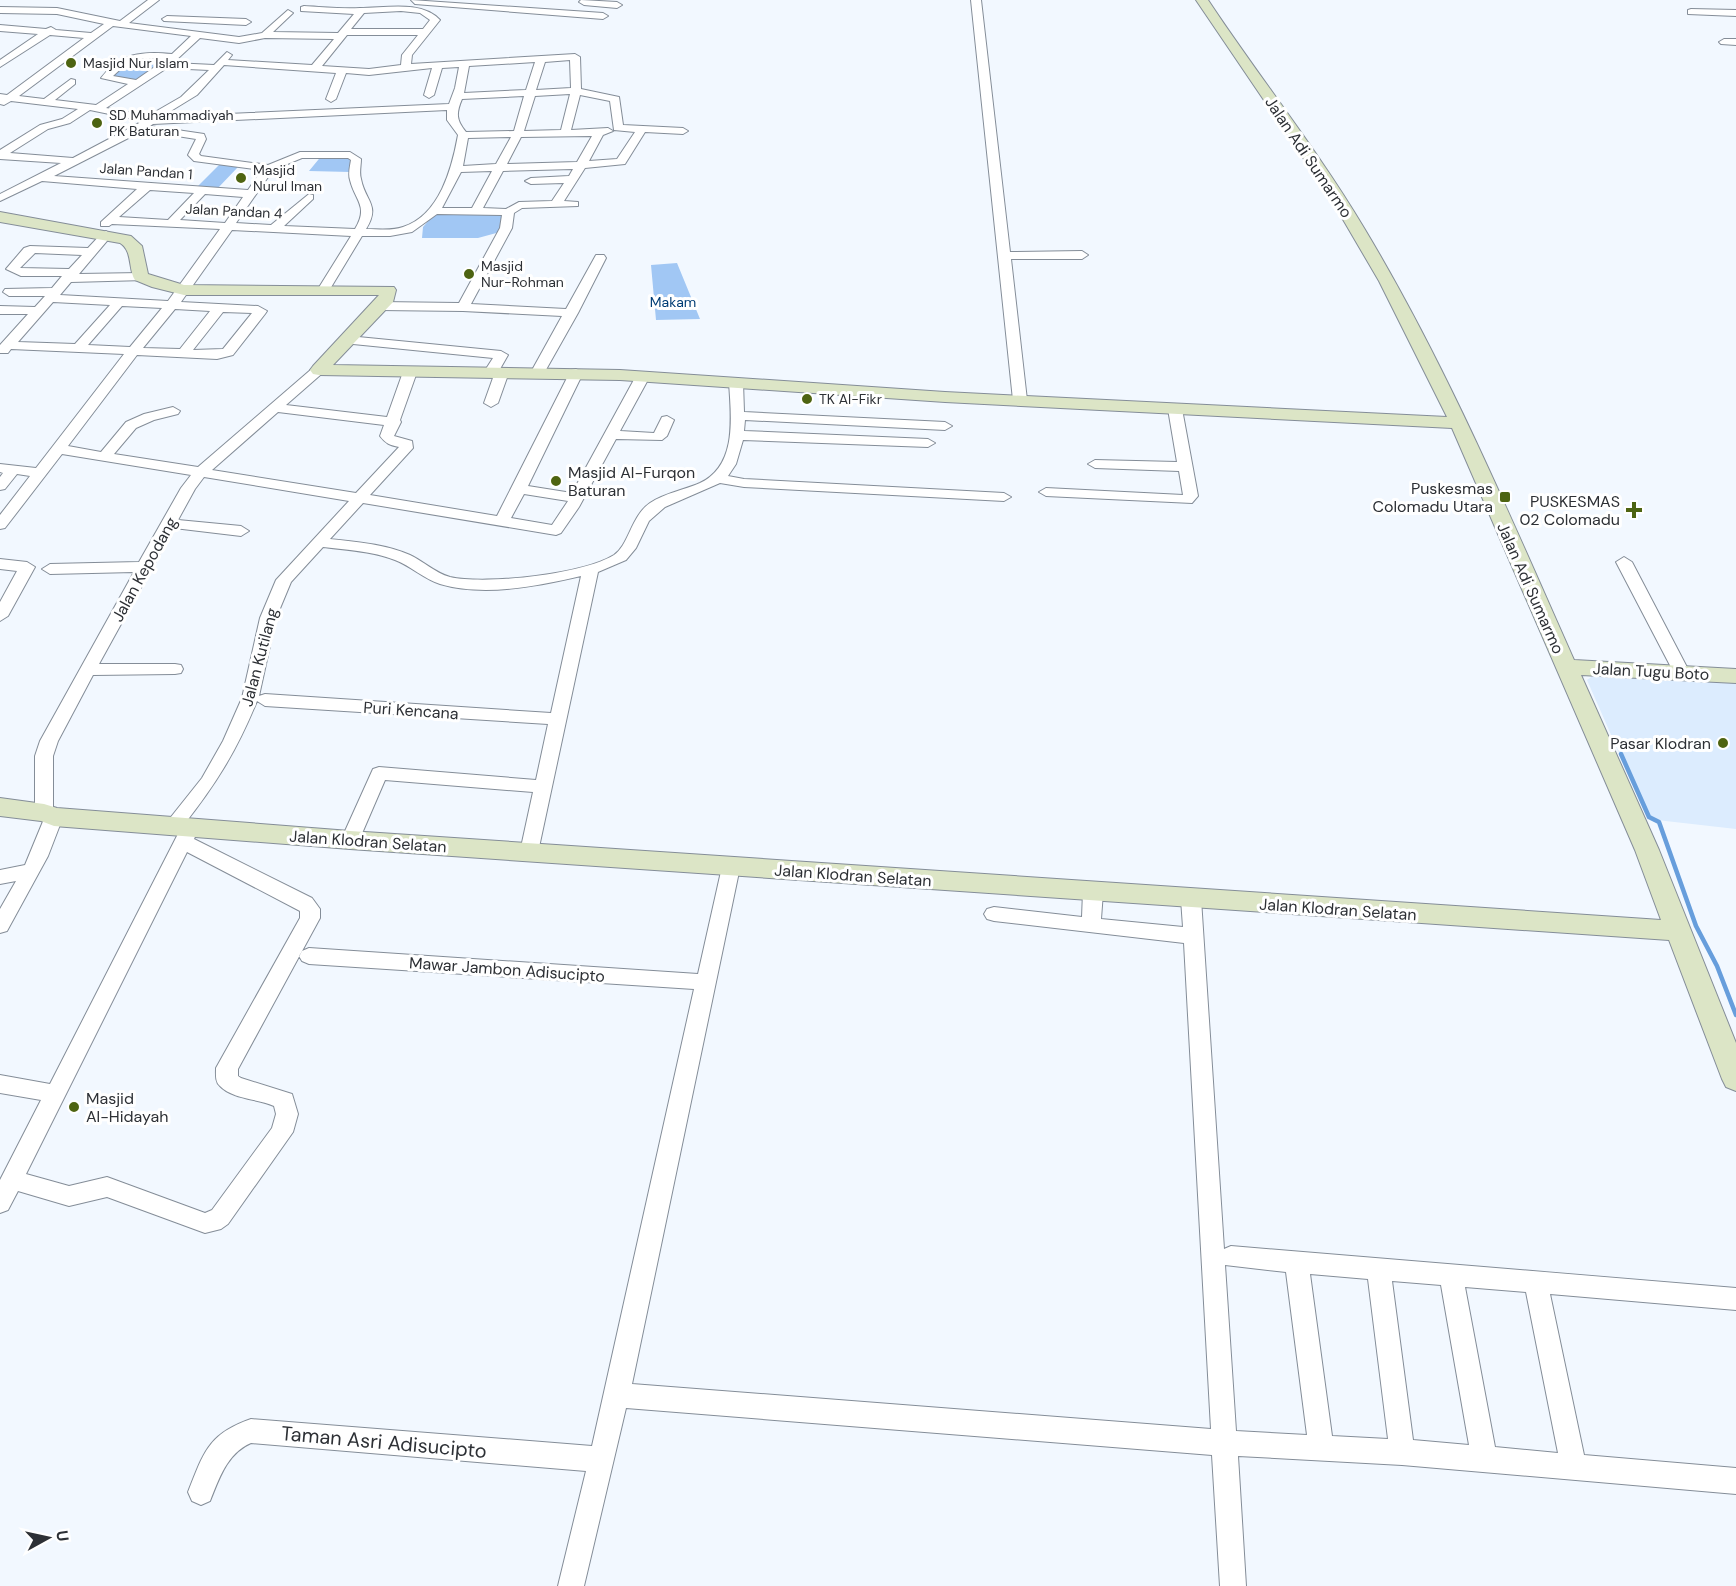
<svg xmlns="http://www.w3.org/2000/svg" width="1736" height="1586" font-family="'DM Sans',sans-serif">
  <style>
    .built { fill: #dcecfe }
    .green { fill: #a1c7f4 }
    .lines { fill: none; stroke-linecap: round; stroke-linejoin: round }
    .stream { stroke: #679edc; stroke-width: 4.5 }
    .street-casing { stroke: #848d98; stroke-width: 2 }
    .secondary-casing { stroke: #848d98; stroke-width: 2 }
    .street { fill: #fff; fill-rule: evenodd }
    .secondary { fill: #dce5c6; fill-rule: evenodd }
    .poi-dot { fill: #4e6411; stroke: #fff; stroke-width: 2 }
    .labels { text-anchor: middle; stroke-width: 6; stroke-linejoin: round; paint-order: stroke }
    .far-poi-label { font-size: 14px; fill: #2d3035; stroke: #fff; text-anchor: start }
    .far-street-label { font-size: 14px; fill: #2d3035; stroke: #fff }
    .far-park-label { font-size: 14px; fill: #003d75; stroke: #fff }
    .street-label { font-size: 16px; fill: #2d3035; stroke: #fff }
    .poi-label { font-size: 16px; fill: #2d3035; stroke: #fff; text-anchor: end }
    .near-street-label { font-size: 20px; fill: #2d3035; stroke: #fff }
  </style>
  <rect width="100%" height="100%" fill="#f2f8ff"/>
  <!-- built -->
  <path class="built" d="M1593 676 1736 680V829L1648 819 1587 680Z"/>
  <!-- green -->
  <path class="green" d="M136 56 169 57 140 81 110 79 114 71Z
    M323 154 351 158 350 172 309 171Z
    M220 164 238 167 217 189 196 188Z
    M436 212 503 214 500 232 478 238H422L423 227Z
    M677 263 700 319 656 320 651 265Z"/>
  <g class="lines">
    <!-- stream -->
    <path class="stream" d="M1621 754 1649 817 1659 822 1696 926 1717 966 1736 1015"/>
    <!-- street casing -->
    <g class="street-casing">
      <path id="street" d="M148 0H159L129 23 239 37 262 33 288 10 293 13 273 32 338 33 354 14 301 11V7L304 6C323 7 342 9 360 8 386 8 422 0 440 20L412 55 411 64 575 54 580 57 581 89 619 97 623 125 683 128 688 131 683 134 645 132 625 164 585 168 564 201 578 202V206L522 208 514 213 512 228 471 304 566 309 596 255H604L606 258 578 313 543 375 538 376 531 372 562 316 463 311 380 310 374 306 380 302 459 303 500 228 502 215 437 214 412 232 390 236H362L330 289 324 293 318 289 351 236 232 230 181 302 258 306 267 311 265 314 233 355 217 359 137 355 68 446 101 452 126 422 144 414 173 407 180 411 178 414 154 420 136 428 114 454 198 467 314 367 319 366 326 370 286 405 387 417 403 372 410 368 417 372 400 420 401 422 394 436 412 441 413 448 370 495 497 516 571 370 576 369 583 373 528 486 572 493 636 376 638 373H648L650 376 620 431 654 433 662 417 667 416 674 420 667 436 662 440 616 439 579 507 561 533 556 535 363 503 330 539C357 542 385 544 410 555 423 561 435 573 450 577 487 585 583 574 614 555 629 545 631 516 650 503 665 493 684 490 700 483 738 465 731 416 729 382L736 378 743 382 744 412 945 422 952 426 945 430 745 420 744 431 928 439 935 443 928 447 743 440 736 464 728 476 744 479 1004 493 1011 497 1004 501 744 487 720 483 665 507 649 521 636 548 626 560 598 572 538 852 536 857 529 859 522 857 520 852 533 792 385 780 357 845 350 847 343 845 341 840 373 769 379 767 536 780 548 724 265 706 257 701C236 752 216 784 182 827L188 825 195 827 197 832 194 839 312 898 320 909V918L238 1069V1076L241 1078 292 1094 298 1114 293 1132 228 1224 221 1229 205 1233 107 1197 69 1206 18 1191 8 1210 0 1213V1180L41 1100 0 1093V1075L50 1084 180 830 172 834 166 832 163 827 202 778 223 741 242 698 260 618 276 580 349 501 204 477 195 489 178 520 241 526 249 531 241 536 174 528 99 664H175L181 665 183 669 181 673 175 674 93 675 58 741 53 756V811L60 812 63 817 48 856 7 931 0 933V909L16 881 0 884V870L25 865 44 819 38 818 35 813V756L40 741 134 572 50 574 42 569 50 564 139 562 181 488 191 475 62 454 5 528 0 529V515L30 476 17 474 5 489 0 490V477L3 473 0 472V464L36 468 124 354 11 349 8 353H0V345L28 314H0V306L35 307 45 296H9L3 292 5 289 52 288 62 276H21L6 269 24 248 30 246 88 248 102 233 106 231 112 235 79 274 141 273 145 274V280L71 282 60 295 168 301 220 229 112 224 109 226H101V222L137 189 42 181 0 201V194L61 163 0 159V150L40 125 62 119 78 109 11 101 4 105 0 104V94L7 95 84 38 50 35 0 67V60L38 34 0 31V25L46 29 51 27 56 30 91 33 104 24 57 14 0 13V7L57 8 120 21ZM401 11 420 13 430 20 423 29H351L364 13ZM113 26 191 36 172 54C142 51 120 53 101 78L128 84 96 105 55 100 75 84V80L71 79 44 99 19 96ZM347 35H418L402 55 401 65 369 69 322 66ZM200 38 239 43 265 38 334 39 312 65 228 60 232 55 227 52 214 65 173 63ZM144 58 166 59 136 80 113 76 125 65ZM570 60 571 88 536 90 545 62ZM535 62 526 90 464 93 469 66ZM224 65 336 73 326 99 331 102 336 99 346 73 369 75 432 68 424 95 429 98 434 95 442 68 459 67 455 88 449 104 161 117 197 95ZM167 68 209 70 181 97 148 116 106 108ZM570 94 561 130 524 131 535 96ZM580 95 610 101 614 130 635 132 617 159 589 161 603 135 613 131 608 128 571 130ZM524 96 514 131 466 132C456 120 456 113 462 99ZM90 110 143 121 73 158 10 153 48 129 70 123ZM447 110V120L458 135C452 168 440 215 403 227 392 231 378 229 366 229 381 205 365 201 361 179 359 173 361 165 361 159L350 152H300L268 165 201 156 199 154 206 139 204 134 150 126 153 124ZM148 128V131L152 132 196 139 188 155 194 161 262 170 248 190 54 176ZM592 136 577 162 507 164 521 137ZM511 137 496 164 463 166 468 138ZM302 158H348L351 160C350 166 348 174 350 180 355 201 369 206 355 229L284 226 313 199V195L309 194 271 225 236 223 273 170ZM573 169 569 176 531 178 525 181 531 184 564 183 552 201 519 202 506 209 483 208 503 171ZM492 171 472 208H442L461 172ZM150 190 194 193 168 220 119 217ZM205 194 243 197 225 223 180 220ZM35 253 82 255 69 269 20 268ZM53 302 110 305 75 344 18 342ZM122 306 162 308 130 347 88 345ZM175 309 210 311 180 349 143 348ZM223 312 252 313 223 349 193 350ZM278 412 384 425 380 436C386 444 390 445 399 447L356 493 212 470ZM524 494 568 501 552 525 511 518ZM323 547C347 550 372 551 395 560 411 566 424 579 440 584 484 597 538 586 581 576L551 713 265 694 259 696 276 618 291 582ZM187 852 300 911V918L216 1068C216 1074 215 1082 220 1086 232 1099 259 1099 274 1106L276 1114 272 1128 212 1210 205 1213 107 1177 69 1186 26 1174Z
        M411 0 603 13 608 16 603 19 415 4Z
        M581 0 617 2 622 5 617 8 584 5 579 2Z
        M971 0H981L1010 252 1082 251 1088 255 1082 259H1011L1027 400 1020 404 1013 400Z
        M1691 9 1736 10V16L1688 14V10Z
        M167 16 246 19 251 22 246 25 164 21 162 19Z
        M1724 39H1736V45L1721 44 1719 42Z
        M348 336 501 351 508 355 500 369H507L509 372 498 403 491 407 484 403 494 375H486L484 372 493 358 343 343 342 340 343 337Z
        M1175 405 1182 409 1198 496 1192 503 1046 496 1039 492 1046 488 1183 495 1179 471 1095 468 1088 464 1095 460 1177 462 1168 409Z
        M1624 557 1632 562 1690 673 1688 677H1676L1674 673 1616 562Z
        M0 559 27 562 35 567 8 616 0 621V602L17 571 0 569Z
        M731 860 738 862 740 867 632 1384 1211 1429 1184 943 994 921 987 919 984 914 987 909 994 907 1082 917 1083 892 1086 887 1093 885 1100 887 1103 892 1101 919 1183 927 1181 899 1184 894 1191 892 1198 894 1201 899 1224 1249 1231 1246 1736 1288V1310L1550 1294 1584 1455 1736 1468V1494L1402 1465 1238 1456 1246 1586H1220L1212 1455 626 1408 584 1586H558L586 1471 251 1443C227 1453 219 1479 210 1501L201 1505 192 1501 188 1492C204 1452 208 1434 251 1419L592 1446 694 989 309 964 302 961 299 956 302 951 309 948 698 974 722 867 724 862ZM1225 1265 1286 1272 1307 1435 1236 1431ZM1310 1274 1368 1279 1388 1439 1332 1436ZM1392 1281 1441 1285 1469 1445 1413 1440ZM1465 1287 1526 1292 1558 1453 1495 1447Z"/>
    </g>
    <!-- secondary casing -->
    <g class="secondary-casing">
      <path id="secondary" d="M1196 0H1208C1259 77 1317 149 1364 228 1447 366 1509 514 1574 660L1736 669V683L1581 675 1659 850 1736 1043V1091L1726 1087 1722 1079 1669 940 350 849 54 826 41 821 0 816V798L44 804 57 808 350 831 1661 920 1635 850 1452 428 945 402 620 380 319 375 313 374 310 370 313 366 379 295H184L152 287 135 280C128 269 133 251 120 243L0 222V212L131 236 142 246 148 274 184 285 394 287 396 290 393 302 333 365 620 370 945 392 1447 417 1379 281 1331 199Z"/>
    </g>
    <!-- street -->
    <use href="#street" class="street"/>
    <!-- secondary -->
    <use href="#secondary" class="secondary"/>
  </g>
  <!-- markers -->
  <g class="poi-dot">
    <circle cx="71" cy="63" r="6"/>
    <circle cx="97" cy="123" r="6"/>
    <circle cx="241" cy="178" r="6"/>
    <circle cx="469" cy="274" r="6"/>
    <circle cx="807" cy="399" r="6"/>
    <circle cx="556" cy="481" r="6"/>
    <rect x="1499" y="491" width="12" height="12" rx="3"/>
    <path d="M1631 501h6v6h6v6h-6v6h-6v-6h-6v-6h6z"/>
    <circle cx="1723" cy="743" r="6"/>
    <circle cx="74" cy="1107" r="6"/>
  </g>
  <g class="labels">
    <!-- far-poi labels -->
    <g class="far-poi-label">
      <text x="83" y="68">Masjid Nur Islam</text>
      <text x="109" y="120">SD Muhammadiyah<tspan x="109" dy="16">PK Baturan</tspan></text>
      <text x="253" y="175">Masjid<tspan x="253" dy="16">Nurul Iman</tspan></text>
      <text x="481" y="271">Masjid<tspan x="481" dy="16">Nur-Rohman</tspan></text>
      <text x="819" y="404">TK Al-Fikr</text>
    </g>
    <!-- far-street labels -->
    <g class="far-street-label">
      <text transform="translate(146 171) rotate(4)" y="5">Jalan Pandan 1</text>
      <text transform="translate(234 211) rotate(3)" y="5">Jalan Pandan 4</text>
    </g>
    <!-- far-park labels -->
    <g class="far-park-label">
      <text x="673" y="307">Makam</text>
    </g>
    <!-- street labels -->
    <g class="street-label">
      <text transform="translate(1309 157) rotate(56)" y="6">Jalan Adi Sumarmo</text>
      <text transform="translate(144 569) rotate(-61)" y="6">Jalan Kepodang</text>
      <text transform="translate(1531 588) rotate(66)" y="6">Jalan Adi Sumarmo</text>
      <text transform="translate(259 657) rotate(-75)" y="6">Jalan Kutilang</text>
      <text transform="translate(1651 671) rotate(3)" y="6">Jalan Tugu Boto</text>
      <text transform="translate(411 710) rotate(4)" y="6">Puri Kencana</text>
      <text transform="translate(368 841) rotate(4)" y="6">Jalan Klodran Selatan</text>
      <text transform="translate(853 875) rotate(4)" y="6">Jalan Klodran Selatan</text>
      <text transform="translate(1338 909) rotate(4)" y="6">Jalan Klodran Selatan</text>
      <text transform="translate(507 969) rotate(4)" y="6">Mawar Jambon Adisucipto</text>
    </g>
    <!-- poi labels -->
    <g class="poi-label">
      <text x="568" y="478" text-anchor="start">Masjid Al-Furqon<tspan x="568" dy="18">Baturan</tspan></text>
      <text x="1493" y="494">Puskesmas<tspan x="1493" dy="18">Colomadu Utara</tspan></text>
      <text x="1620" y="507">PUSKESMAS<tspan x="1620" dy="18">02 Colomadu</tspan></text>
      <text x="1711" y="749">Pasar Klodran</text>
      <text x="86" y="1104" text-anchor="start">Masjid<tspan x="86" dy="18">Al-Hidayah</tspan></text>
    </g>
    <!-- near-street labels -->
    <g class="near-street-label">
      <text transform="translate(384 1442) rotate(5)" y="7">Taman Asri Adisucipto</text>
    </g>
  </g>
  <!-- north arrow -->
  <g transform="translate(48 1538) rotate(82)" stroke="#ffffff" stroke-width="4.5" paint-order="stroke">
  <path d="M0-4.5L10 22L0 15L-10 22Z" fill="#2d3035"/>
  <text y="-9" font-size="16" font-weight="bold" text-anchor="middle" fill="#2d3035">U</text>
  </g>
</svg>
